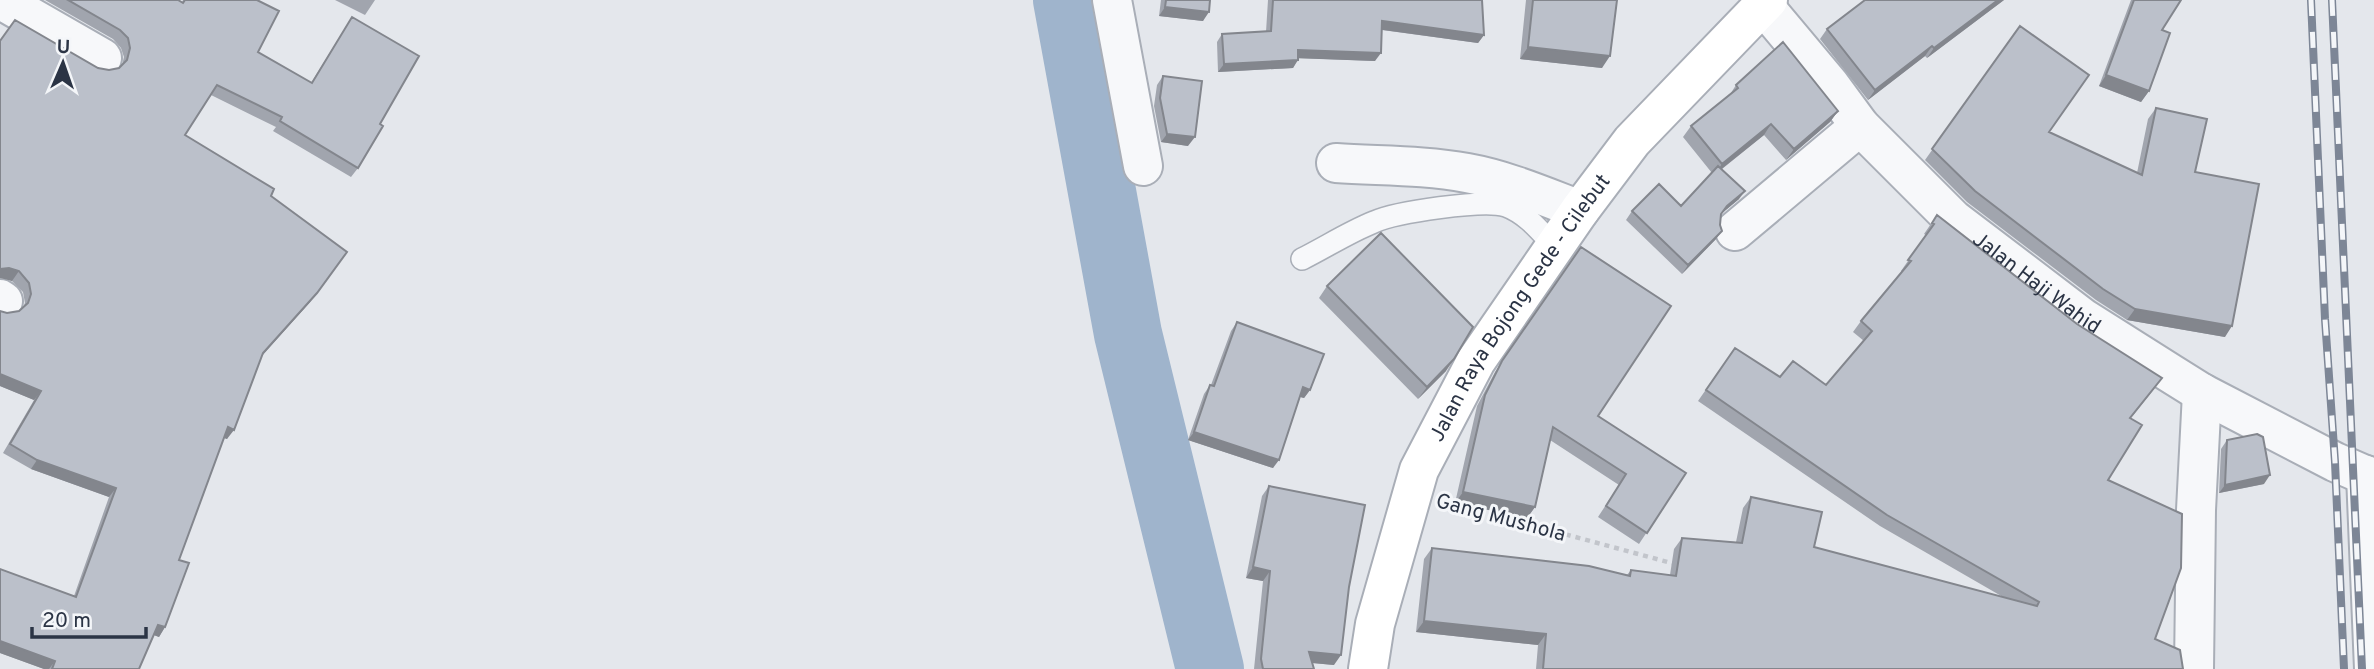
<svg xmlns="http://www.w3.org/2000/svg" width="2374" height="669" font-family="Overpass,sans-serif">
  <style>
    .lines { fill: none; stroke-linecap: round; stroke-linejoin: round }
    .river { stroke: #9fb4cc; stroke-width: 68 }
    .service-casing { stroke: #a9aeb7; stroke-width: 24 }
    .minor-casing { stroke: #a9aeb7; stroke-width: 42 }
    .secondary-casing { stroke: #a9aeb7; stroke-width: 42 }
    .path { stroke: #c2c5cb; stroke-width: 4.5; stroke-dasharray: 5 5; stroke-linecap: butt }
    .service { stroke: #f7f8fa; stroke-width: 21 }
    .minor { stroke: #f7f8fa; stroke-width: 38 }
    .secondary { stroke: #fff; stroke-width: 38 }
    .rail-casing { stroke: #7d8696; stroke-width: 8 }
    .rail { stroke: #f4f6f9; stroke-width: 5; stroke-dasharray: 16; stroke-linecap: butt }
    .wall { fill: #a1a5ae }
    .shaded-wall { fill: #83868d }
    .building { fill: #bbc0ca; stroke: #83868d; stroke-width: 2 }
    .labels { text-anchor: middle; stroke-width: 6; stroke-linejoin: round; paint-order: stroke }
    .street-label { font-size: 21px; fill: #2b3445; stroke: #f4f6f9 }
  </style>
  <rect width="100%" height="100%" fill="#e4e7ec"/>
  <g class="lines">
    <!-- river -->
    <path class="river" d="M1067 0 1128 334 1210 669"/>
    <!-- service casing -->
    <g class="service-casing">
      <path id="service" d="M1302 259C1326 247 1349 232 1374 222 1396 212 1484 199 1506 206 1527 214 1540 231 1555 247"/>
    </g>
    <!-- minor casing -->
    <g class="minor-casing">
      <g id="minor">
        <path d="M1 0 102 58"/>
        <path d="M1112 0 1143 166"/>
        <path id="s1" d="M1763 5 1830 85 1860 126 1953 219 2083 318 2170 373 2202 393 2335 462 2374 479"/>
        <path d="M1336 163C1380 166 1424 165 1467 173 1506 180 1543 196 1580 210"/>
        <path d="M1735 231 1860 126"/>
        <path d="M0 299 3 301"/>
        <path d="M2366 475 2374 669"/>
        <path d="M2194 669 2196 510 2202 393"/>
      </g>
    </g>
    <!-- secondary casing -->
    <g class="secondary-casing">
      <g id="secondary">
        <path id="s2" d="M1368 669 1375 624 1419 470 1476 361 1580 210 1632 141 1768 0"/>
      </g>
    </g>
    <!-- path -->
    <path class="path" d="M1450 503 1675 564"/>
    <!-- service -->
    <use href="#service" class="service"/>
    <!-- minor -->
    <use href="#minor" class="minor"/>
    <!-- secondary -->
    <use href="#secondary" class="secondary"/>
    <!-- rail casing -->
    <g class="rail-casing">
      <path id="rail" d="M2311 0 2325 319 2335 462 2344 669
        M2332 0 2362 669"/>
    </g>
    <!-- rail -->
    <use href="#rail" class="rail"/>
  </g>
  <!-- wall -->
  <path class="wall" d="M45 0H178L182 2 183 0H257L258 52 311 83 352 17 380 124 358 168 351 177 273 131 276 127 211 95 185 135 271 196 310 302 262 356 227 439 224 438 179 560 165 627 159 637 154 635 139 669H44L0 653 74 596 109 497 31 469 3 453 34 400 0 386V311L7 313 19 311 23 307 25 303 23 292 12 281 2 277 98 68 109 70 119 68 122 65 124 57 121 48 113 39Z
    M335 0H375L365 15Z
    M1161 0H1210L1203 21 1159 16Z
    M1268 0H1482L1484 35 1478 43 1382 30 1375 61 1298 58 1293 68 1218 72 1217 42 1222 34 1266 32Z
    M1526 0H1617L1602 68 1520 59Z
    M2004 0 1927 58 1925 56 1868 100 1820 39 1827 29Z
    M2131 0H2181L2162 30 2149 91 2141 102 2099 86Z
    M2020 26 2049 132 2137 173 2148 119 2156 108 2195 172 2225 337 2127 320 2096 300 1967 202 1925 160Z
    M1163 76 1188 146 1161 142 1154 106 1157 85Z
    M1736 85 1838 111 1830 122 1786 160 1764 135 1722 169 1739 199 1721 214 1716 239 1682 274 1626 220 1632 211 1681 206 1712 173 1683 137 1691 126 1729 96Z
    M1937 215 2154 389 2131 418 2108 480 2155 639 2183 669H1536L1538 645 1416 632 1424 559 1432 548 1627 575 1631 570 1670 575 1674 549 1682 538 1736 542 1743 508 1751 497 1814 547 2003 597 1880 526 1698 401 1735 348 1780 377 1826 385 1864 341 1853 332 1861 321 1902 272 1901 271 1926 235 1924 234Z
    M1581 247 1598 416 1686 473 1639 544 1598 517 1619 485 1550 440 1535 507 1527 518 1455 503 1477 406 1495 372Z
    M1327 286 1446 371 1418 399 1319 298Z
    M1237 322 1310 390 1304 398 1300 397 1273 468 1188 440 1204 394 1210 385H1211L1231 331Z
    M2227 440 2264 484 2219 493 2221 449Z
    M1269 486 1334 665 1312 663 1314 669H1254L1263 581 1246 578 1262 496Z"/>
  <!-- shaded-wall -->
  <path class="shaded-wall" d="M1998 0H2004L1927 58 1934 48Z
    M1165 7 1209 12 1203 21 1159 16Z
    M1382 21 1484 35 1478 43 1376 29Z
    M1932 46 1925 56 1868 100 1875 90Z
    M1528 47 1610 56 1602 68 1520 59Z
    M1298 50 1381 53 1375 61 1292 58Z
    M1298 60 1293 68 1218 72 1224 64Z
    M2106 75 2149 91 2141 102 2099 86Z
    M1838 111 1830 122 1786 160 1794 149Z
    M1771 124 1764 135 1714 175 1722 164Z
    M1167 134 1195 137 1188 146 1161 142Z
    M1745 191 1739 199 1721 214 1727 206Z
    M1722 231 1716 239 1682 274 1688 265Z
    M347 252 310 302 256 362 263 353Z
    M9 268 19 271 12 281 0 278V269Z
    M2135 309 2232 326 2225 337 2127 320Z
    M1454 359 1446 371 1418 399 1427 387Z
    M0 374 41 391 34 400 0 386Z
    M1303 387 1310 390 1304 398 1297 396Z
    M228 427 234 430 227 439 222 437Z
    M1194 432 1279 460 1273 468 1188 440Z
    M37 460 116 488 109 497 31 469Z
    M2270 475 2264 484 2219 493 2225 485Z
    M1463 492 1535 507 1527 518 1455 503Z
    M1253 567 1270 571 1263 581 1246 578Z
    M1424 621 1546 634 1538 645 1416 632Z
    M158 625 165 627 159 637 151 634Z
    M0 641 55 661 49 669H44L0 653Z
    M1309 652 1341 655 1334 665 1302 662Z"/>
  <!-- building -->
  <path class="building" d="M68 0H178L183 3 185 0H257L279 11 258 52 312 83 352 17 419 56 380 124 383 126 358 168 280 121 282 117 217 85 185 135 274 189 271 196 347 252 317 293 263 353 234 430 228 427 179 560 189 563 165 627 158 625 139 669H52L55 661 0 641V569L76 597 116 488 37 460 10 444 41 391 0 374V311L7 313 19 311 28 303 31 294 29 283 19 271 9 268 0 269V41L15 20 98 68 109 70 119 68 127 60 130 48 128 38 120 30Z
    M1166 0H1210L1209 12 1165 7Z
    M1273 0H1482L1484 35 1382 21 1381 53 1298 50V60L1224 64 1222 34 1271 31Z
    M1533 0H1617L1610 56 1528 47Z
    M1865 0H1998L1934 48 1932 46 1875 90 1827 29Z
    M2134 0H2181L2162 30 2170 33 2149 91 2106 75Z
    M2020 26 2089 75 2049 132 2142 175 2156 108 2207 119 2195 172 2259 184 2232 326 2135 309 2103 289 1975 191 1932 149Z
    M1783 42 1838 111 1794 149 1771 124 1722 164 1691 126 1738 88 1736 85Z
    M1163 76 1202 81 1195 137 1167 134 1160 98Z
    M1718 166 1745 191 1727 206 1721 214 1720 225 1722 231 1688 265 1632 211 1659 184 1681 206Z
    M1937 215 2077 324 2162 378 2130 418 2142 425 2108 480 2182 514 2181 568 2155 639 2180 650 2183 669H1543L1546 634 1424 621 1432 548 1589 566 1630 576 1631 570 1676 576 1682 538 1742 543 1751 497 1822 512 1814 547 2037 606 2039 602 1887 515 1706 390 1735 348 1780 377 1793 361 1826 385 1872 331 1861 321 1911 261 1908 260 1934 224 1932 223Z
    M1381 233 1473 327 1454 359 1427 387 1327 286Z
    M1581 247 1671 306 1598 416 1686 473 1647 533 1606 506 1626 474 1553 427 1535 507 1463 492 1485 395 1502 361Z
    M1237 322 1324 354 1310 390 1303 387 1279 460 1194 432 1210 385 1214 386Z
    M2257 434 2263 437 2270 475 2225 485 2227 440Z
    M1269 486 1365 505 1349 587 1341 655 1309 652 1314 669H1263L1261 659 1270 571 1253 567Z"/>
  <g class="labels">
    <!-- street labels -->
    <g class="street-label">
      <text dy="7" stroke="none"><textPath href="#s1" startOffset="392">Jalan Haji Wahid</textPath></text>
      <text dy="7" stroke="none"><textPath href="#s2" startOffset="397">Jalan Raya Bojong Gede - Cilebut</textPath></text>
      <text transform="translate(1501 517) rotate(15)" y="7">Gang Mushola</text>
    </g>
  </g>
  <!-- north arrow -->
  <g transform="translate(63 63) rotate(2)" stroke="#f4f6f9" stroke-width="5" paint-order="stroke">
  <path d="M0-5L12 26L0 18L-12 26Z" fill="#2b3445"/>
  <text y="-10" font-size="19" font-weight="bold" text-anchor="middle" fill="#2b3445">U</text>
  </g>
  <!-- scale -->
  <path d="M32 627v10h114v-10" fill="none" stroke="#2b3445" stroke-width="3.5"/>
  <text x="42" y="627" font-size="21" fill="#2b3445" stroke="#f4f6f9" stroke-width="5" paint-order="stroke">20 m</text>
</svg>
